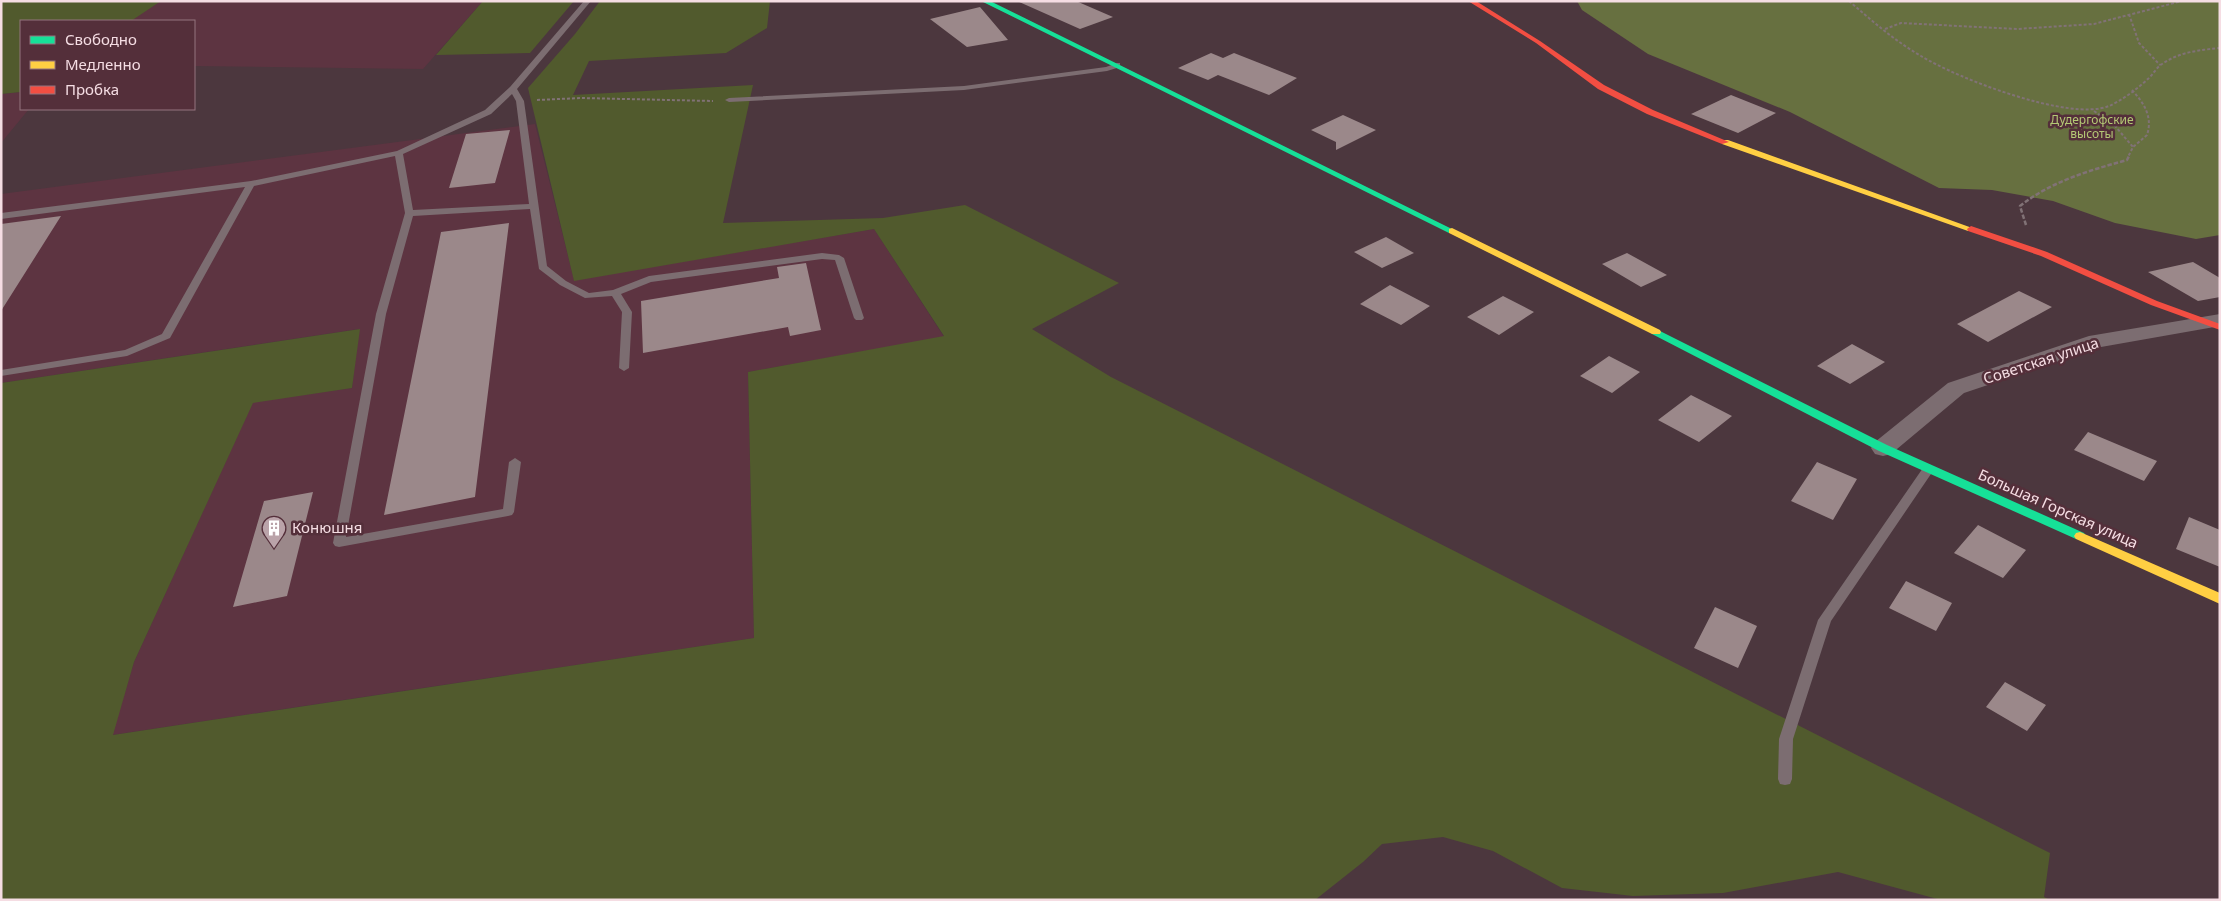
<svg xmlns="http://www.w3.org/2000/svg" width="2221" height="901" font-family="'Noto Sans',sans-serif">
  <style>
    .built { fill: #5d3441 }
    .green { fill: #515a2d }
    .forest { fill: #677040 }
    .building { fill: #9b888a }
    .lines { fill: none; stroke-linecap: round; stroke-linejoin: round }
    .path-far1 { stroke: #817276; stroke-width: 2; stroke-dasharray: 3 2; stroke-linecap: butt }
    .path { stroke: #817276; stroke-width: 2.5; stroke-dasharray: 4.5 2; stroke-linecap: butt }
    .lane { fill: #7c6d71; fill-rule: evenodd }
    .street { fill: #7c6d71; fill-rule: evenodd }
    .fast { fill: #16e098; fill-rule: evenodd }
    .slow { fill: #ffcf43; fill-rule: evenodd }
    .jam { fill: #f24e42; fill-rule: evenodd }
    .labels { text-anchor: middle; stroke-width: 5; stroke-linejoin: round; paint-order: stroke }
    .far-park-label { font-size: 12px; fill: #b4c975; stroke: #542f3a }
    .street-label { font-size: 15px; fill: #f5dde3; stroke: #542f3a }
    .poi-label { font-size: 15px; fill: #f5dde3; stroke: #542f3a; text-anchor: start }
  </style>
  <rect width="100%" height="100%" fill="#4c373e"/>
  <!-- built -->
  <path class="built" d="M160 1H483L423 69 194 66V21H130Z
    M21 92V109H29L1 143V94Z
    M535 124 574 280 874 229 944 337 748 372 754 638 112 735 134 662 253 402 352 388 359 329 1 383V194Z"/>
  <!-- green -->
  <path class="green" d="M1 1H161L131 21H21V92L1 94Z
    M483 1H574L530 53 436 55Z
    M600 1H770L767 28 726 53 589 61 573 95 753 85 723 223 883 218 965 205 1119 283 1032 329 1111 377 2050 853 2044 897 2050 900H1941L1838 872 1723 893 1633 896 1562 888 1493 851 1443 837 1382 844 1363 862 1315 900H1V383L360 329 352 388 253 403 134 662 113 735 754 638 748 372 944 336 874 229 574 281 528 88 575 34Z"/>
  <!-- forest -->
  <path class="forest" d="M1577 1H2220V235L2196 239 2115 223 2053 201 1992 190 1939 188 1790 112 1648 54 1582 10Z"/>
  <!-- building -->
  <path class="building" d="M1017 1H1076L1113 17 1080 29Z
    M980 7 1008 40 967 47 930 19Z
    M1211 53 1223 58 1234 53 1297 78 1269 95 1218 75 1208 80 1178 68Z
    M1731 95 1776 113 1738 133 1691 114Z
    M1343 115 1376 130 1336 150V142L1311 130Z
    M510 130 495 183 449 188 466 134Z
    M61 216 1 311V224Z
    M509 223 475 497 384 515 441 232Z
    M1386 237 1414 253 1382 268 1354 252Z
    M1627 253 1667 275 1641 287 1602 264Z
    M2193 262 2220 278V297L2198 301 2148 272Z
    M806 263 821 330 790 336 788 327 643 353 641 301 779 278 777 267Z
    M1390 285 1430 306 1401 325 1360 304Z
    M2019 291 2052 307 1988 342 1957 324Z
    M1503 296 1534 312 1499 335 1467 317Z
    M1852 344 1885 362 1850 384 1817 366Z
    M1609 356 1640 372 1612 393 1580 376Z
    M1691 395 1732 416 1699 442 1658 420Z
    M2088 432 2157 461 2144 481 2074 450Z
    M1817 462 1857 479 1833 520 1791 501Z
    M313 492 287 596 233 607 264 501Z
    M2189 517 2220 530V567L2176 549Z
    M1978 525 2026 550 2003 578 1954 553Z
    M1906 581 1952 603 1936 631 1889 608Z
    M1715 607 1757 626 1738 668 1694 648Z
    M2005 682 2046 705 2027 731 1986 707Z"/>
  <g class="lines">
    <!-- path-far1 -->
    <path class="path-far1" d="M1849 1C1872 21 1895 41 1921 56 1957 78 2069 122 2109 106 2123 100 2138 88 2149 78 2154 73 2157 67 2162 64 2179 52 2200 50 2220 48
      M2129 14 2139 43 2160 65
      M1885 29 1901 23 2017 29 2094 24 2182 1
      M2132 90C2144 103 2153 117 2147 135L2133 147
      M537 100 581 98 713 101
      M2094 111 2115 126 2133 147 2128 157"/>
    <!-- path -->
    <path class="path" d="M2026 225 2020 206C2052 181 2088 171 2127 160L2129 156"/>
    <!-- lane -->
    <path class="lane" d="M584 1H591L517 89 524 101 547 266 566 281 589 293 613 290 649 276 822 253 839 255 844 258 864 318 862 320H856L854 318 835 260 822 259 651 282 621 294 632 312 629 368 624 371 619 368 622 312 612 296 585 298 560 285 539 269 530 209 413 216 386 314 346 537 503 509 509 462 515 458 521 462 514 512 512 515 508 516 339 547 335 546 333 543 376 314 405 213 395 156 254 186 170 338 127 356 1 376V370L125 350 162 334 245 187 1 219V213L251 181 397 151 485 110 510 87ZM512 94 516 101 529 204 413 210 403 154 491 114Z
      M1117 63H1120V67L1107 71 964 90 729 102 725 100 729 98 964 86 1106 67Z
      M1929 464 1935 468 1933 471 1831 621 1793 739 1792 779 1790 784 1785 785 1780 784 1778 779 1779 739 1818 620 1925 465Z"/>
    <!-- street -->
    <path class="street" d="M2220 314V326L2101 347 1964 393 1891 454 1883 456 1875 454 1871 448 1875 442 1948 383 2089 336Z"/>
    <!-- fast -->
    <path class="fast" d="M981 1H990L1456 231 1455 233H1449Z
      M1656 329 1887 445 2084 533 2086 536 2084 539H2076L1879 451 1652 334 1651 332 1652 330Z"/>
    <!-- slow -->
    <path class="slow" d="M1722 140H1728L1975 229 1974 231H1968L1722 144Z
      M1452 228 1660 330 1661 332 1660 334H1652L1449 233V229Z
      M2080 532 2220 593V604L2076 539 2074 536 2076 533Z"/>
    <!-- jam -->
    <path class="jam" d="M1468 1H1476L1540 41 1604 85 1653 110 1729 142 1722 144 1647 114 1598 89 1536 43Z
      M1971 226 2047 252 2157 301 2220 324V330L2151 305 2041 256 1968 231 1967 229Z"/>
  </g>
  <!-- icons -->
  <defs>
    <g id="building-pin" transform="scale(1.25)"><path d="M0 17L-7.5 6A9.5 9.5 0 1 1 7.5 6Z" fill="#baa3a9" stroke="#542f3a"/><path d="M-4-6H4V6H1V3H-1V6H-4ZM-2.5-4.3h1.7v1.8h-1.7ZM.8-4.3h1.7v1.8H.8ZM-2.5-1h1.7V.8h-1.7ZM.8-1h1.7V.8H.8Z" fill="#fff"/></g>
  </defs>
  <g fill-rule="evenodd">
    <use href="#building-pin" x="274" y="528"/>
  </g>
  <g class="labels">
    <!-- far-park labels -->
    <g class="far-park-label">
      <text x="2092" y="124">Дудергофские<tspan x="2092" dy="14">высоты</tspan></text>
    </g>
    <!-- street labels -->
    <g class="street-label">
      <text transform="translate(2041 361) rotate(-18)" y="5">Советская улица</text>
      <text transform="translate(2058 509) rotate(24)" y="5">Большая Горская улица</text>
    </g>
    <!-- poi labels -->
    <g class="poi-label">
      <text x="292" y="533">Конюшня</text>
    </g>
  </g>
  <!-- border -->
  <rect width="2221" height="901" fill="none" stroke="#f5dde3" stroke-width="5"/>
  <!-- legend -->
  <rect x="20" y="20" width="175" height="90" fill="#542f3a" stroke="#94757e"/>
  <rect x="30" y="36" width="25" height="8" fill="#16e098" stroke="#94757e"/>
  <text x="65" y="45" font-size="15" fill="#f5dde3">Свободно</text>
  <rect x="30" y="61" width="25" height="8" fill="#ffcf43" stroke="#94757e"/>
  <text x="65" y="70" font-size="15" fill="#f5dde3">Медленно</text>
  <rect x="30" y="86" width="25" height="8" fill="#f24e42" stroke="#94757e"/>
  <text x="65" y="95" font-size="15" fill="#f5dde3">Пробка</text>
</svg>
